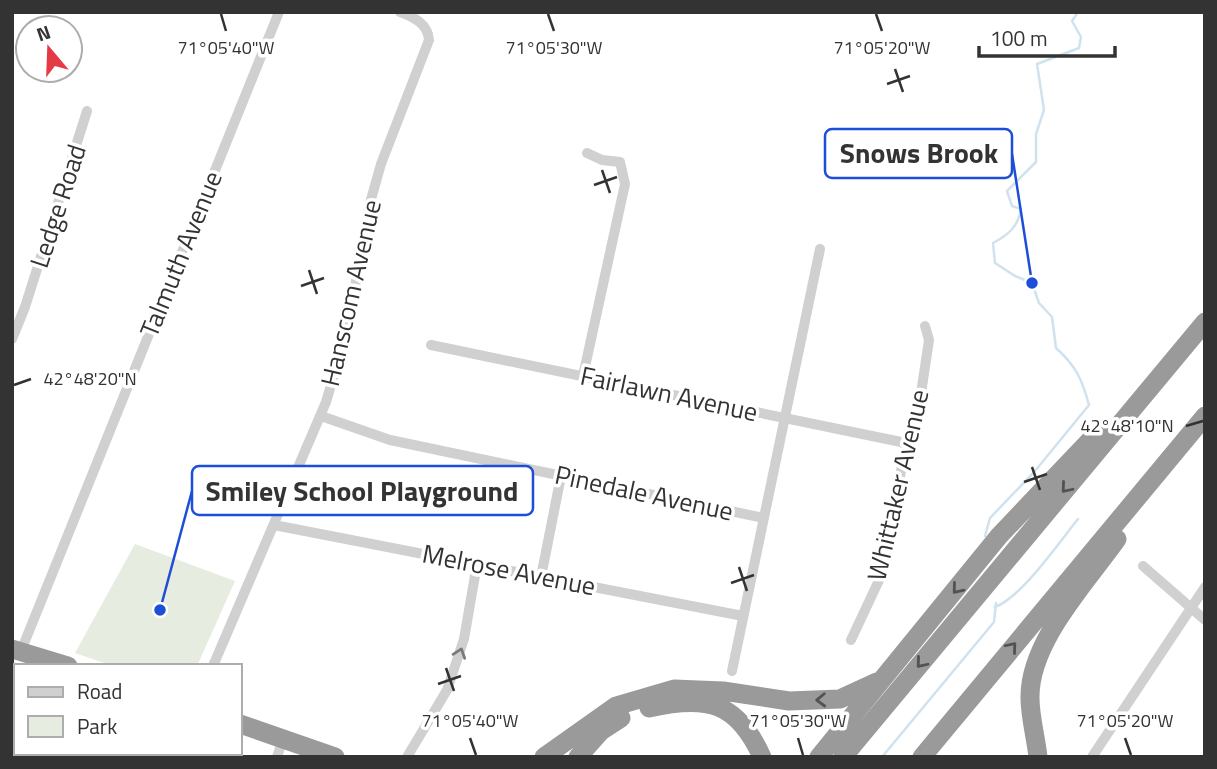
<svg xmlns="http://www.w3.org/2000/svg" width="1217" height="769" font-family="'Titillium Web',sans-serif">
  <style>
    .green { fill: #e6ecdf }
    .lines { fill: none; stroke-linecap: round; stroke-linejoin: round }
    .stream { stroke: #cfe2ee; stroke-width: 2.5 }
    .street { stroke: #d0d0d0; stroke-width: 10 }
    .highway { stroke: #9a9a9a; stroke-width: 19 }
    .oneway { stroke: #525252 }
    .oneway2 { stroke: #7a7a7a }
    .ticks { fill: none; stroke: #333; stroke-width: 2.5 }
    .labels { text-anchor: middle; stroke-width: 7; stroke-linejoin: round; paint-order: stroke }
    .street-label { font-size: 26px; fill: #333; stroke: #fff }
    .ticks-label { font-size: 18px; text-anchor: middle; fill: #333; stroke: #fff; stroke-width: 7; stroke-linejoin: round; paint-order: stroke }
    .leader { fill: none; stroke: #1d4ed8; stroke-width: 2.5 }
    .callout-dot { fill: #1d4ed8; stroke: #fff; stroke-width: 2.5 }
    .callout { fill: #fff; stroke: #1d4ed8; stroke-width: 2.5 }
    .callout-label { font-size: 28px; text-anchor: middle; font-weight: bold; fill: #333 }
  </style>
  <rect width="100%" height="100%" fill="#fff"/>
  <!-- green -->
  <path class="green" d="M135 544 235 581 197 666H113L75 653Z"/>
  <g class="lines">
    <!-- stream -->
    <path class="stream" d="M985 536 990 518 1035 471 1089 405C1082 379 1076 366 1056 348L1052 317 1039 303 1032 283 1015 276 995 263 993 243C1008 235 1018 227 1021 209L1012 206 1007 191 1036 162V134L1044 110 1037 64 1079 48 1081 37 1072 21 1078 12
      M995 607C1021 598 1060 541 1078 519
      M882 757 994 622 996 603"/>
    <!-- street -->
    <path class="street" d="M12 339 25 307 87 111
      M431 345 906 443
      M583 376 625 184 620 162 602 160 587 153
      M321 416 390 440 764 518
      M274 525 743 616
      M1143 566 1205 620
      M541 577 561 476
      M851 640 881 576 886 555 906 443 919 407 929 340 925 326
      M21 651 279 12
      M213 666 326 402 347 331 370 203 381 164 429 40C428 24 414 17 400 12
      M732 671 820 249
      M277 757 283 739
      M407 757 447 690 464 639 477 564
      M1092 757 1205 587"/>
    <!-- highway -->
    <path class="highway" d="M12 649 68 666
      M649 708C706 695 737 701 762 757
      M240 724 335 757
      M544 757 616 706 674 689 723 691 789 701 840 699 877 682
      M578 757 601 731 621 718
      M819 757 999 536 1096 434
      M843 757 1205 322
      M922 757 1205 416
      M1038 757C1036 738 1030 717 1030 698 1029 642 1086 583 1117 539"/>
  </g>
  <!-- one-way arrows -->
  <defs><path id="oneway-chevron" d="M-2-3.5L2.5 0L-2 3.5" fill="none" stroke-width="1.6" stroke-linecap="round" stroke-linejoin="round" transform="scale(1.75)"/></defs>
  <g class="oneway">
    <use href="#oneway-chevron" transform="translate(1066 488) rotate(130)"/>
    <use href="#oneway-chevron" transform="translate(957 589) rotate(129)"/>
    <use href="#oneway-chevron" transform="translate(1012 647) rotate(-50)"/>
    <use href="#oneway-chevron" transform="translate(921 663) rotate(130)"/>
    <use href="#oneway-chevron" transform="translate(821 700) rotate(178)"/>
  </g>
  <use class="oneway2" href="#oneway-chevron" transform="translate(460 653) rotate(-71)"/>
  <!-- ticks -->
  <path class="ticks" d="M221 14 226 31M548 14 554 31M876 14 882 31M895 69 903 92M887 84 910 76M602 170 610 193M594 185 617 177M309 270 317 294M301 286 324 278M14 385 31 379M1186 426 1203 421M1032 467 1040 490M1024 482 1047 474M739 567 747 591M731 583 754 575M446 668 454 691M438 684 461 676M470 738 476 755M798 738 803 755M1125 738 1131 755"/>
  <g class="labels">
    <!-- street labels -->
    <g class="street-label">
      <text transform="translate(58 206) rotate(-72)" y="9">Ledge Road</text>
      <text transform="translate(181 254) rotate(-68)" y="9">Talmuth Avenue</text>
      <text transform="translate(351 293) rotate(-77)" y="9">Hanscom Avenue</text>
      <text transform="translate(669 394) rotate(12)" y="9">Fairlawn Avenue</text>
      <text transform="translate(898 485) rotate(-77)" y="9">Whittaker Avenue</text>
      <text transform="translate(644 493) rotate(12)" y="9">Pinedale Avenue</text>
      <text transform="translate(509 570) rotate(11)" y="9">Melrose Avenue</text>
    </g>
  </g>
  <g class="ticks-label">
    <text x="226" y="54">71°05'40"W</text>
    <text x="554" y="54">71°05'30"W</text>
    <text x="882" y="54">71°05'20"W</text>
    <text x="90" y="385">42°48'20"N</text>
    <text x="1127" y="432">42°48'10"N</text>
    <text x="470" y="727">71°05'40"W</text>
    <text x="798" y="727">71°05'30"W</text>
    <text x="1125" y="727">71°05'20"W</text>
  </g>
  <!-- callouts -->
  <path class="leader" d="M1032 283L1012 154M160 610L192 491"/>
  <g class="callout-dot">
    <circle cx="1032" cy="283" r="7"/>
    <circle cx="160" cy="610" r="7"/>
  </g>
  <g class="callout">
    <rect x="825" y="129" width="187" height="49" rx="7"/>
    <rect x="192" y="466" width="341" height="49" rx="7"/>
  </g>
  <g class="callout-label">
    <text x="919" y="163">Snows Brook</text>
    <text x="362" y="501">Smiley School Playground</text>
  </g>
  <!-- border -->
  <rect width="1217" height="769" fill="none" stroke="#333333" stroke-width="28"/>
  <!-- legend -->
  <rect x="14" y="664" width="228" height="91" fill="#ffffff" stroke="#adadad" stroke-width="2"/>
  <rect x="28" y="687" width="35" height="10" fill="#d0d0d0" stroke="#adadad" stroke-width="2"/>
  <text x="77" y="699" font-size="21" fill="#333333">Road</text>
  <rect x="28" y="716" width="35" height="21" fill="#e6ecdf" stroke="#adadad" stroke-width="2"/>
  <text x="77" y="734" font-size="21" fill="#333333">Park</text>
  <!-- north arrow -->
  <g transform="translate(49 49) rotate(341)"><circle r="33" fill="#ffffff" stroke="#adadad" stroke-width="2"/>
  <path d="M0-5L12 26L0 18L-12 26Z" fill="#e63946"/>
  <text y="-10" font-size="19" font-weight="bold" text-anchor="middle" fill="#333333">N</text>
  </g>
  <!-- scale -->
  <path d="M979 46v10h136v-10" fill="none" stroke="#333333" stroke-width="3.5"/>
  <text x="990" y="46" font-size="21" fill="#333333" stroke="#ffffff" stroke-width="5" paint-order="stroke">100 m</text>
</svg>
